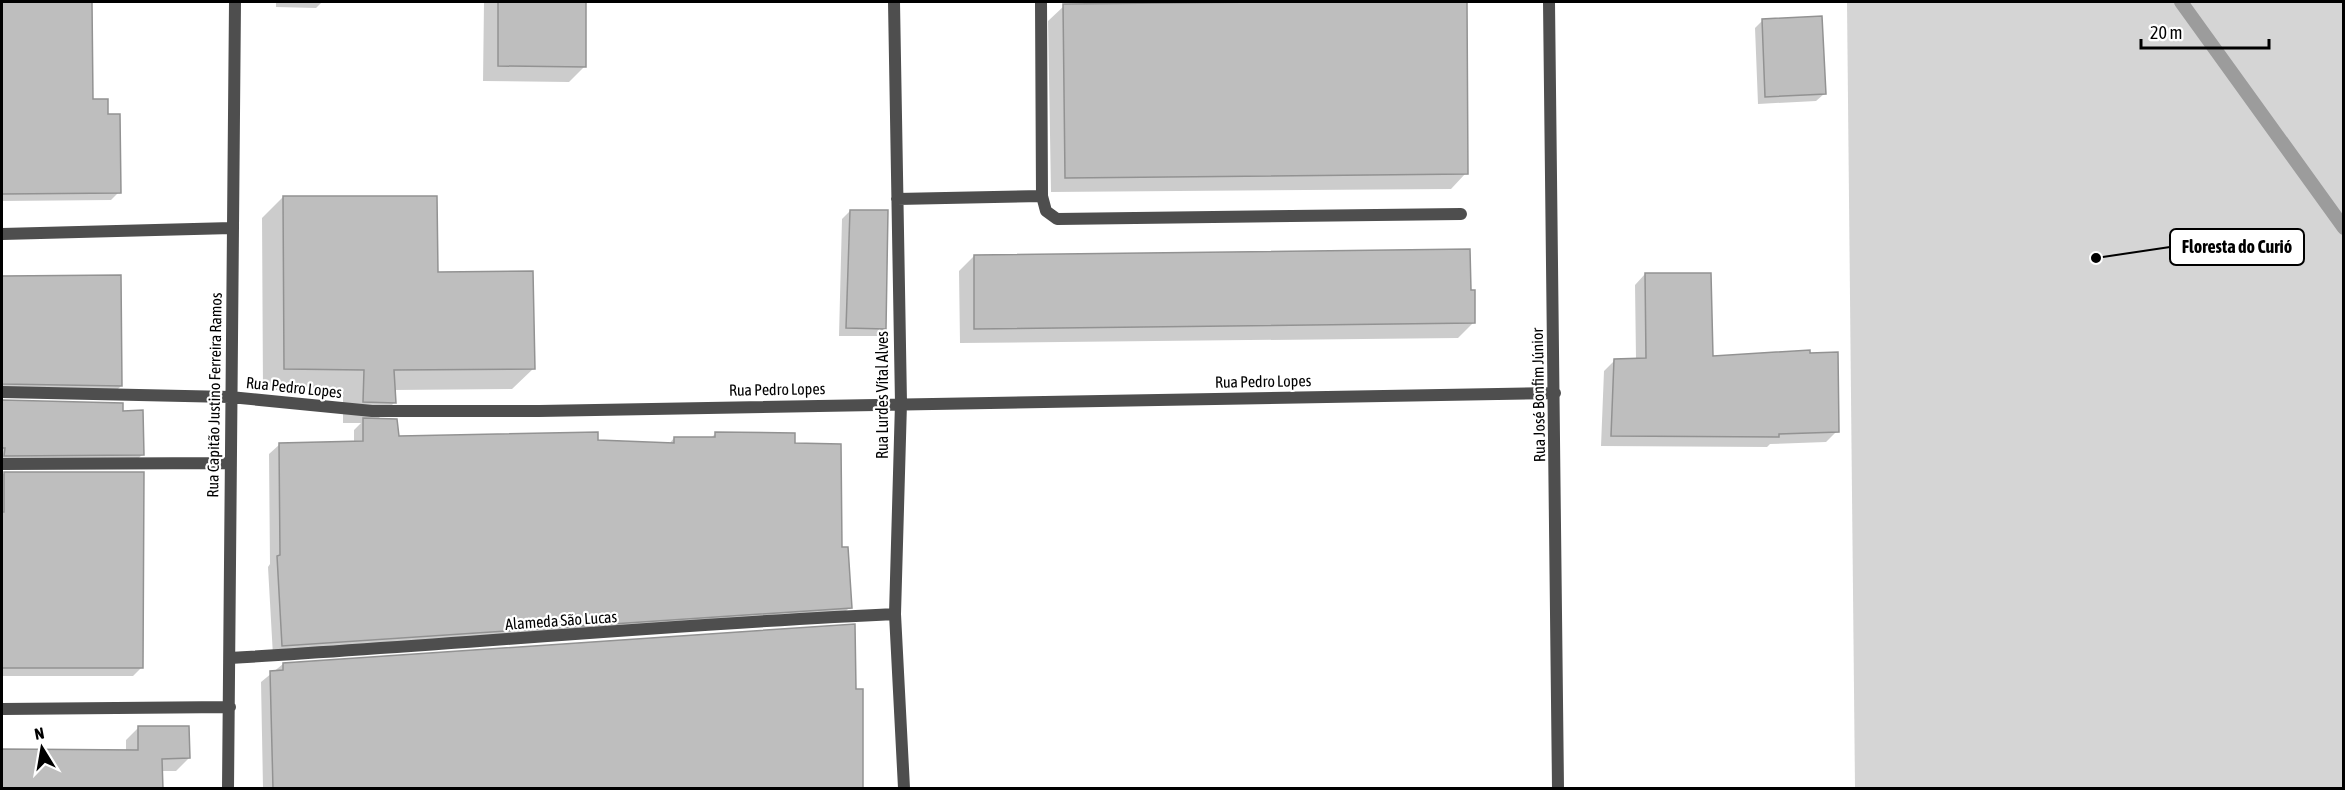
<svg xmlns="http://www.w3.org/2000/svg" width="2345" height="790" font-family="'Asap Condensed',sans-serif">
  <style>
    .green { fill: #d5d5d5 }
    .shadow { fill: #0003 }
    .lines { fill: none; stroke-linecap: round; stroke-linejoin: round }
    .stream { stroke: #9c9c9c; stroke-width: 14 }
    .building { fill: #bebebe; stroke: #929292; stroke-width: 1.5 }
    .minor { stroke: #4e4e4e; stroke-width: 12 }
    .labels { text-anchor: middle; stroke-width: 4.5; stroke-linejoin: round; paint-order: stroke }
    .street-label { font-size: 16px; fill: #000; stroke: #fff }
    .leader { fill: none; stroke: #000; stroke-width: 2 }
    .callout-dot { fill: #000; stroke: #fff; stroke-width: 2 }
    .callout { fill: #fff; stroke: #000; stroke-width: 2 }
    .callout-label { font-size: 18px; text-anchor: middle; font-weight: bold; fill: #000 }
  </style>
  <rect width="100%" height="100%" fill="#fff"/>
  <!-- green -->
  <path class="green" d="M1847 2H2343V788H1855Z"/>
  <!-- shadow -->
  <path class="shadow" d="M2 2H90L92 101 107 116 119 192 111 200 2 201Z
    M276 2H322L316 8 276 7Z
    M484 2H585L584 67 569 82 483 81Z
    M1465 2 1466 173 1451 189 1051 192 1048 21 1064 6Z
    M1763 20 1824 94 1816 101 1758 104 1755 28Z
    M283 197 436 273 534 368 512 389 394 390 395 402 377 420 397 437 669 444 674 438H711L716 433 793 445 841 549 850 607 840 617 273 656 268 567 270 564 269 454 279 445 354 443V430L361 423H343V390H263L262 218Z
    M850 211 885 329 877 336H839L842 219Z
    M974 256 1469 291 1474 322 1458 338 960 343 959 271Z
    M1645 274 1711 357 1837 431 1826 442 1770 444 1767 447 1601 446 1604 371 1615 360 1636 359 1635 285Z
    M2 277H119L121 386 112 395 2 392Z
    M2 402 121 404V412L142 455 133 463 2 464Z
    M142 473V667L133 676H2V474Z
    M283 664 854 691 863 788H263L261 682Z
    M139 727 189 758 176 771H161V788H2V752L126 751V740Z"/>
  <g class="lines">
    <!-- stream -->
    <path class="stream" d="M2181 2 2344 228"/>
  </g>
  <!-- building -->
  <path class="building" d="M2 2H92L93 99H108V114H120L121 193 2 194Z
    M498 2H586V67L498 66Z
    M1267 2H1467L1468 174 1065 178 1063 4Z
    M1822 16 1826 94 1765 97 1762 19Z
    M283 196H437L438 272 533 271 535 369 394 370 396 403 363 402 364 370 284 369Z
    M850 210H888L886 329 846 328Z
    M1470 249 1471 290H1475V323L974 329V255Z
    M1645 273H1711L1713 356 1810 350V353L1838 352 1839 432 1779 434V437L1611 436 1614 359 1646 358Z
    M121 275 122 386 2 384V276Z
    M2 400 123 403V411L143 410 144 455 4 456 5 448H2Z
    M363 418 397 419 399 436 598 432V440L674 443V437H715V432L795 433V443L841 444 842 547H848L852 608 282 646 277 556 280 555 279 443 363 441Z
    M4 472H144L143 668H2V512H4Z
    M855 624 856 689H863V789H273L270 671 283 670V663Z
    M138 726H189L190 758 162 759 163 789H2V749L138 750Z"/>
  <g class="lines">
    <!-- minor -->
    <path class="minor" d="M894 2 901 403 895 614 904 788
      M1041 2 1042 196 1046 211 1057 219 1461 214
      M1549 2 1558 788
      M897 199 1042 196
      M2 234 232 228
      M2 392 230 397 372 411H539L1555 393
      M2 464 230 463
      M230 658C452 645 673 624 895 614
      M2 709 230 707
      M228 788 235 2"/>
  </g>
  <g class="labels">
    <!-- street labels -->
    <g class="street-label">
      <text transform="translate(1263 381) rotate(-1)" y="6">Rua Pedro Lopes</text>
      <text transform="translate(294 387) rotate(6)" y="6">Rua Pedro Lopes</text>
      <text transform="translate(777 389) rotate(-1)" y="6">Rua Pedro Lopes</text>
      <text transform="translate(214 395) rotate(-89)" y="6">Rua Capitão Justino Ferreira Ramos</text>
      <text transform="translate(882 395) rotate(-90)" y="6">Rua Lurdes Vítal Alves</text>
      <text transform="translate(1538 395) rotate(-91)" y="6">Rua José Bonfim Júnior</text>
      <text transform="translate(561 620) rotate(-4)" y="6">Alameda São Lucas</text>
    </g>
  </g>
  <!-- callouts -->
  <path class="leader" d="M2096 258L2170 247"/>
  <circle class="callout-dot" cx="2096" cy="258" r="6"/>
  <rect class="callout" x="2170" y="229" width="134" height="36" rx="6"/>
  <g class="callout-label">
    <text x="2237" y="253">Floresta do Curió</text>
  </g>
  <!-- border -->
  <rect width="2345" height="790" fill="none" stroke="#000000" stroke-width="6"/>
  <!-- north arrow -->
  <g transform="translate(42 748) rotate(349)" stroke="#ffffff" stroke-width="4.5" paint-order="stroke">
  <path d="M0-4.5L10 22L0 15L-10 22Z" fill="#000000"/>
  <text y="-9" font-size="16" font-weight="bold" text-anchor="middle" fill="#000000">N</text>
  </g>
  <!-- scale -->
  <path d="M2141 39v9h128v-9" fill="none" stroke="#000000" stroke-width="3"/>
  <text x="2150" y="39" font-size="18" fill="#000000" stroke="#ffffff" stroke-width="4.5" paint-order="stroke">20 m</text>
</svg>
